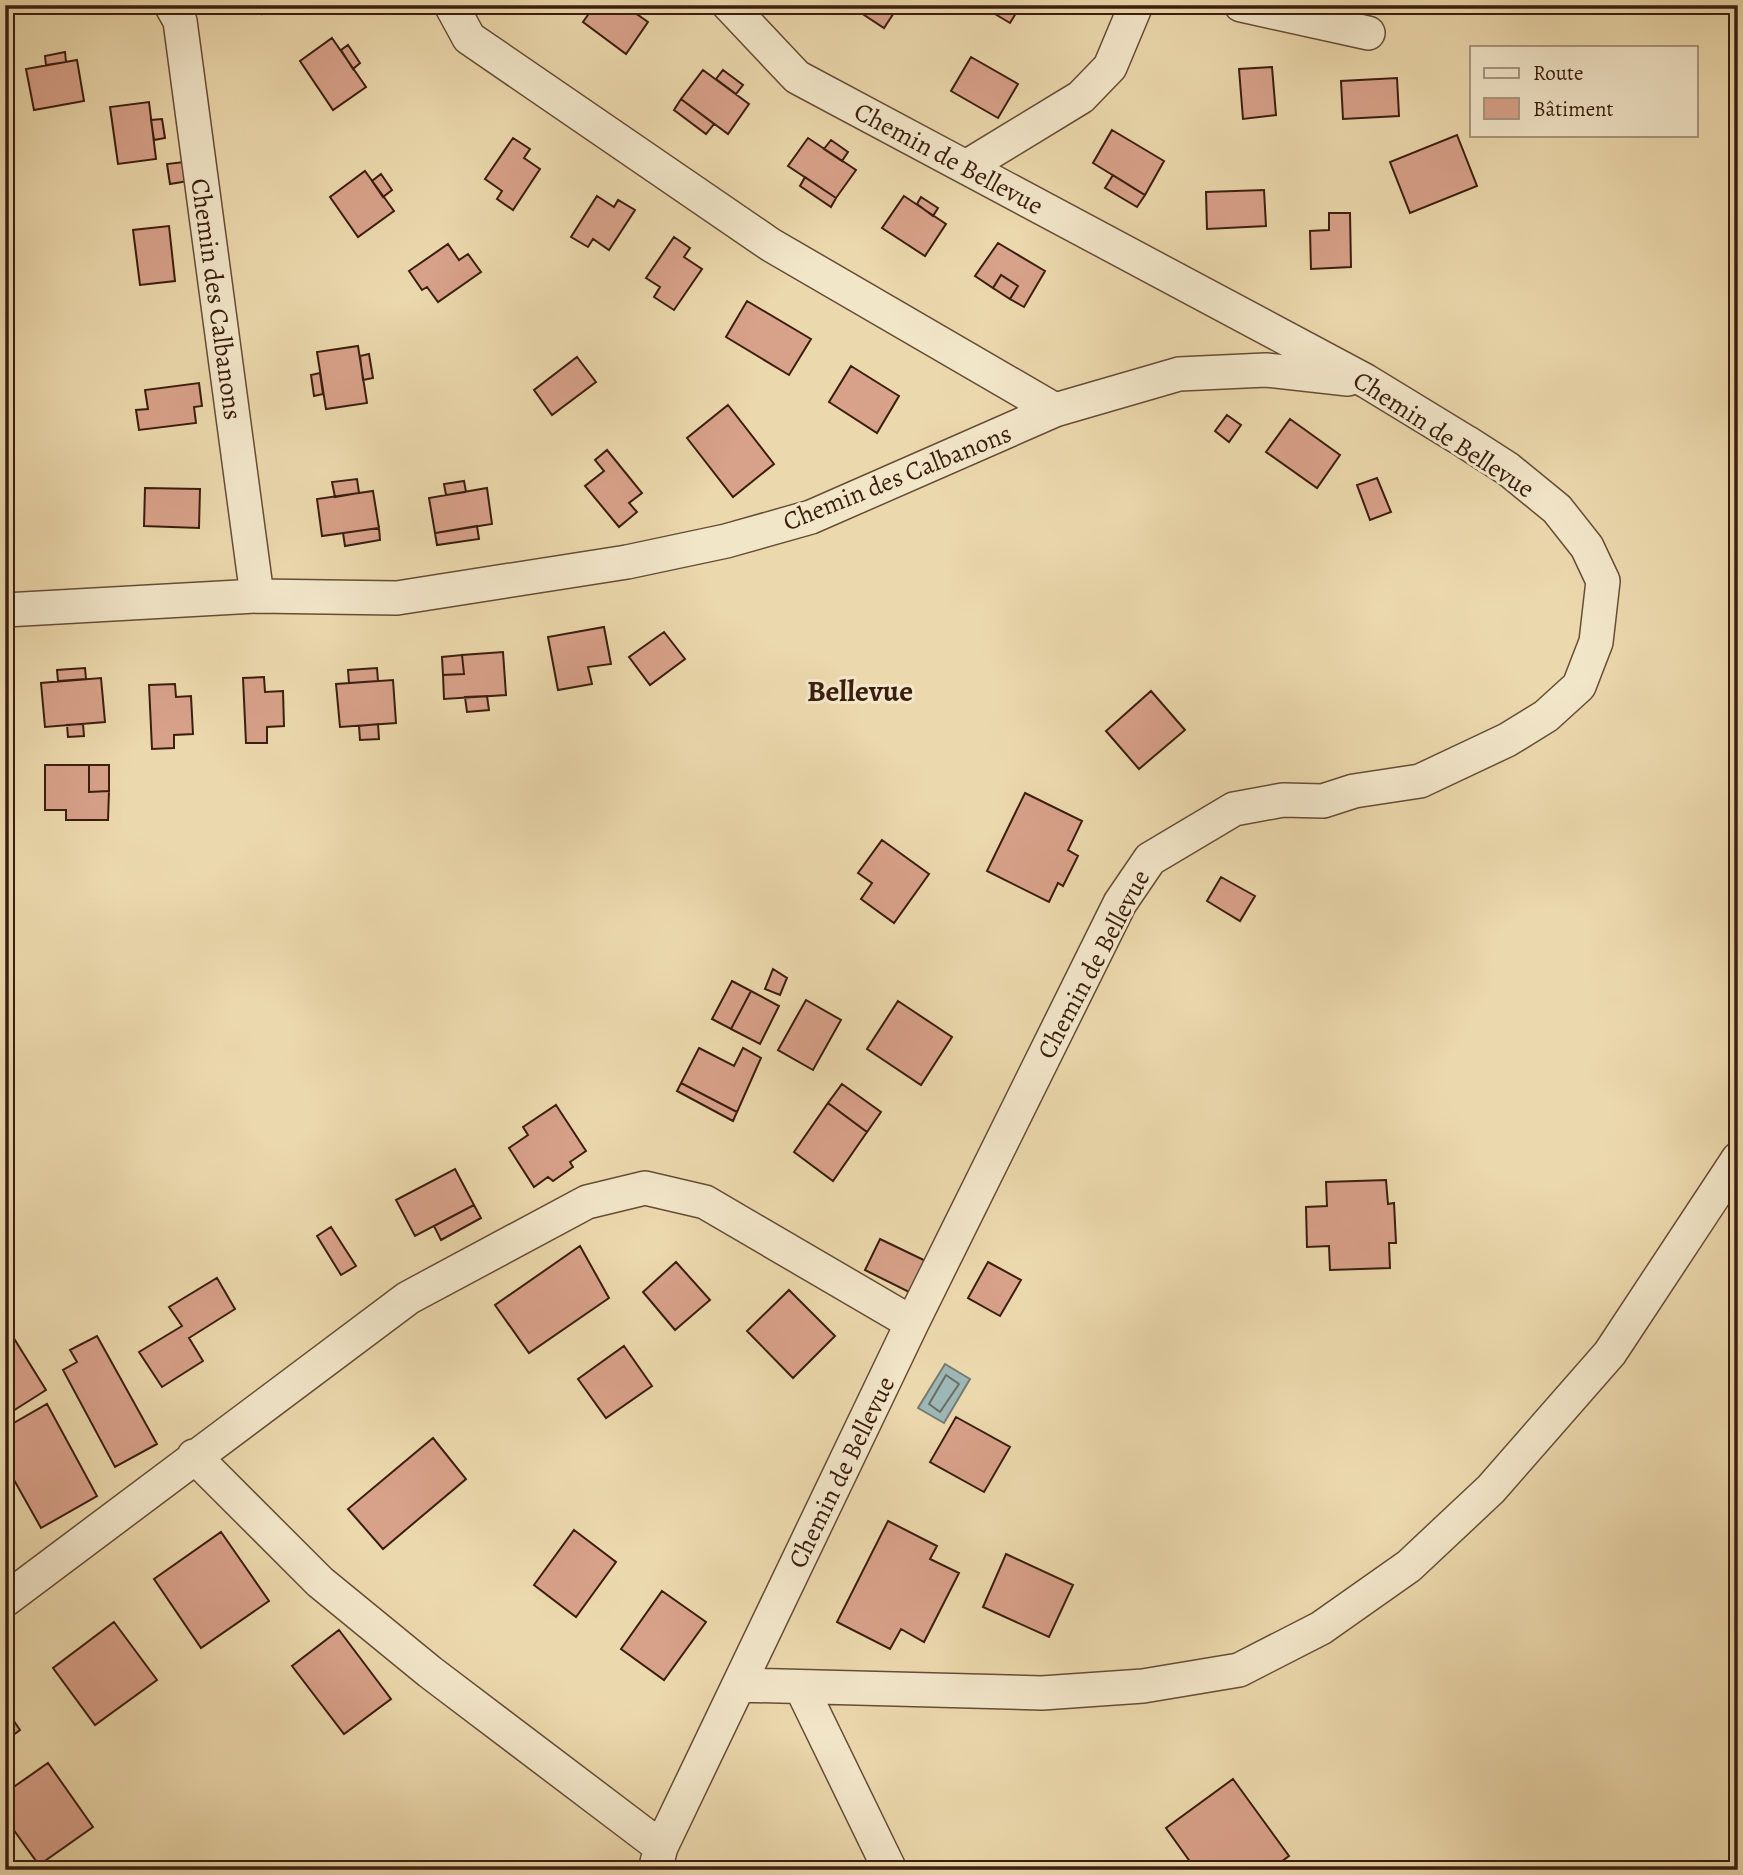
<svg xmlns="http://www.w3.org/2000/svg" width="1743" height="1875" font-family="Alegreya,serif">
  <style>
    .water { fill: #9db7b5; stroke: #767a72; stroke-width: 2 }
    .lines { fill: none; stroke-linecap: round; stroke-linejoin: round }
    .shore { stroke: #6c6a62; stroke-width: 2 }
    .building { fill: #d8a18a; stroke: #3b1e0e; stroke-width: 2 }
    .street-casing { stroke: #674c36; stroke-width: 36 }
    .street { stroke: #f2e6c9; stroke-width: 33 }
    .labels { text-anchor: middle; stroke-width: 6; stroke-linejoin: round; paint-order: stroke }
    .street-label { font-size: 26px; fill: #3b1e0e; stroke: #f2e6c9 }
    .quarter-label { font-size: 30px; font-weight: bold; fill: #3b1e0e; stroke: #f2e6c9 }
  </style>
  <rect width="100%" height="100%" fill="#ebd8ac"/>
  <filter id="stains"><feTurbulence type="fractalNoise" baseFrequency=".00286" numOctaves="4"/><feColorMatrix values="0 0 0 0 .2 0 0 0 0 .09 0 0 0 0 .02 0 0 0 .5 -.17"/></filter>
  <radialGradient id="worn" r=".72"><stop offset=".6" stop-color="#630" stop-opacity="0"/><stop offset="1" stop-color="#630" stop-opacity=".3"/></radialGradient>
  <!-- water -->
  <path class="water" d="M945 1364 970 1379 944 1423 918 1408Z"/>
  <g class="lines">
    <!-- shore -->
    <path class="shore" d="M946 1375 959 1384 940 1412 929 1404Z"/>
  </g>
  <!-- building -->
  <path class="building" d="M256 5H274L262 14Z
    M595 5H624L648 22 626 54 583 22Z
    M624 5H642L643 6 638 15Z
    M849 5H899L884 28Z
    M980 5H1002L1016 13 1010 23Z
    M1002 5H1020L1016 13Z
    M332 38 366 87 333 110 300 61Z
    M348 45 360 63 353 69 341 50Z
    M65 52 66 62 46 65 45 56Z
    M971 57 1018 84 998 118 951 91Z
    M77 60 84 101 34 110 26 69Z
    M1272 67 1276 115 1243 119 1239 69Z
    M703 70 749 104 728 134 681 99Z
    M723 70 743 85 736 94 716 79Z
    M1397 78 1399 116 1343 119 1341 81Z
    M681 99 714 124 706 134 674 110Z
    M149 102 156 159 118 164 110 107Z
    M162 119 165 138 154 140 151 120Z
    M1112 130 1164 161 1145 195 1093 163Z
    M1457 135 1477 186 1410 213 1390 162Z
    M513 138 530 149 524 158 540 169 513 210 497 199 502 191 485 179Z
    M808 138 856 170 836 198 788 166Z
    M831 140 848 152 842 161 824 149Z
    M192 161 194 180 170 184 167 164Z
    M365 171 394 211 358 237 330 197Z
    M381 174 392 190 383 197 372 181Z
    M1113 175 1145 195 1137 207 1105 188Z
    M805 177 836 198 831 207 800 186Z
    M1264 190 1266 226 1207 229 1206 192Z
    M597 196 614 207 618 200 635 210 609 250 593 239 588 247 571 237Z
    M904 196 946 224 925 256 882 228Z
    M921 197 938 208 933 216 917 204Z
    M1329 213H1350L1351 267 1311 269 1310 231 1329 230Z
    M169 226 175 281 140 285 133 230Z
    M674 237 690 248 684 257 702 269 674 310 654 297 660 287 646 278Z
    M998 243 1045 271 1024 307 1010 299 1018 286 1001 275 993 288 975 276Z
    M448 244 459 260 468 254 481 272 438 302 427 287 422 290 409 271Z
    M1001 275 1018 286 1010 299 993 288Z
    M747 301 811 339 789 375 726 337Z
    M358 346 367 403 326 409 317 352Z
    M369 354 373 378 363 380 360 356Z
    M577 357 596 382 552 415 534 390Z
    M851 366 899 396 877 433 829 402Z
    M320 373 323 394 314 396 311 375Z
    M199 383 202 406 194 407 196 423 139 430 136 410 148 409 145 390Z
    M728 405 774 464 733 497 687 438Z
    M1227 415 1241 425 1229 442 1215 431Z
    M1290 419 1340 455 1317 488 1266 452Z
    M607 450 642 493 629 503 637 512 619 527 585 486 604 471 595 460Z
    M1377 478 1391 512 1370 520 1357 485Z
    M357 479 359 493 335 497 332 482Z
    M464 481 466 492 446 495 444 484Z
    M145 488 200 489 199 528 144 526Z
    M487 488 492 524 435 533 429 498Z
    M373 491 379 528 322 536 317 499Z
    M477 526 479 539 437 545 435 533Z
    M379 528 380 540 345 546 343 533Z
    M604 627 611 664 588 667 592 684 558 690 548 637Z
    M664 632 685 659 650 685 629 657Z
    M503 652 506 695 444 699 443 675 464 674 462 655Z
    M462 655 464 674 443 675 442 657Z
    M85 668 86 679 58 681 57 670Z
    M377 668 378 681 349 683 348 670Z
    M264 677 265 692 283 691 284 726 267 727V743H246L243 678Z
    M101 678 105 722 45 727 41 683Z
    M393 680 396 723 340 727 336 684Z
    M175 684 176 697 191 696 193 734 174 735V748L152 749 149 685Z
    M1151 691 1185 730 1139 769 1106 731Z
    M487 696 489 710 467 712 465 697Z
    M83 724 84 736 68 737 67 725Z
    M378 724 379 739 360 740 359 726Z
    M45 765H89V792L109 791 108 820H66V810H45Z
    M89 765H109V791L89 792Z
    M1025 793 1082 821 1068 850 1078 856 1063 886 1058 883 1049 902 987 871Z
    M882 840 929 874 894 923 861 899 872 883 858 873Z
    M1221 877 1255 896 1240 921 1207 901Z
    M773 969 787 978 780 995 765 989Z
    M732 981 751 991 731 1029 712 1019Z
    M751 991 779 1006 760 1044 731 1029Z
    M806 1000 841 1020 813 1070 778 1050Z
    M898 1001 952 1037 921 1085 867 1049Z
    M699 1048 734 1066 743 1048 761 1058 737 1112 681 1083Z
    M681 1083 737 1112 733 1121 677 1091Z
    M842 1084 881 1112 867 1132 828 1103Z
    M828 1103 867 1132 833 1181 794 1152Z
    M556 1105 586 1151 570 1162 573 1167 553 1181 548 1177 534 1187 509 1148 528 1135 523 1127Z
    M455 1169 474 1205 415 1236 396 1200Z
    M1386 1180 1388 1204 1394 1203 1396 1243H1389L1390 1268 1330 1270 1329 1246 1307 1247 1306 1207 1327 1206 1326 1182Z
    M474 1205 481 1218 441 1240 434 1226Z
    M331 1227 356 1266 341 1275 317 1236Z
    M880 1239 930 1263 913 1294 865 1270Z
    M580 1246 609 1298 529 1353 495 1305Z
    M676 1262 710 1300 675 1330 643 1292Z
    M988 1262 1021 1280 1000 1316 968 1298Z
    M217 1278 235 1309 189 1338 203 1361 162 1387 139 1352 182 1326 169 1307Z
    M789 1290 835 1336 793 1378 747 1331Z
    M5 1324 46 1390 5 1416Z
    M97 1336 157 1444 115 1467 63 1370 77 1362 70 1350Z
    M624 1346 652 1386 606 1418 578 1379Z
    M47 1404 97 1496 41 1528 5 1464V1428Z
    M956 1417 1010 1447 984 1492 930 1462Z
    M433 1438 466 1479 383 1549 348 1509Z
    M888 1521 937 1546 930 1559 959 1573 924 1642 901 1629 890 1649 837 1622Z
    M574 1530 616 1562 576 1617 534 1585Z
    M221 1532 269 1601 201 1648 154 1579Z
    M1006 1554 1073 1585 1049 1637 983 1607Z
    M662 1591 706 1622 664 1680 621 1649Z
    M114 1622 157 1680 95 1725 53 1668Z
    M339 1630 391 1699 344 1734 292 1666Z
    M5 1708 20 1730 5 1741Z
    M48 1763 93 1827 39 1865 5 1818V1793Z
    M1233 1779 1289 1856 1270 1870H1196L1166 1828Z"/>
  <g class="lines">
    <!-- street casing -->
    <g class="street-casing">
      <path id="street" d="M171 5 180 21 257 596
        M451 5 469 38 771 245 1055 410
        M1241 5 1368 33
        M966 167 1081 97 1110 67 1136 5
        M5 610 257 596 397 598 627 562 726 541 811 517 1055 410 1179 374 1266 370 1348 379
        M194 1456 320 1582 430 1672 661 1847
        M5 1600 408 1298 587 1202 645 1188 705 1202 912 1323
        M739 1685 1042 1693 1143 1686 1239 1670 1321 1628 1409 1566 1491 1489 1610 1353 1738 1159
        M801 1687 890 1870
        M655 1870 661 1847 912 1323 1120 903 1150 859 1234 809 1283 800 1323 801 1354 791 1420 781 1507 740 1546 716 1579 686 1596 642 1603 581 1587 547 1557 509 1508 469 1466 442 1366 381 797 77 729 5"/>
    </g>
    <!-- street -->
    <use href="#street" class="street"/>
  </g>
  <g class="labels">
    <!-- street labels -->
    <g class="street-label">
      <text transform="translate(949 158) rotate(28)" y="9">Chemin de Bellevue</text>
      <text transform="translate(217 299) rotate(82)" y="9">Chemin des Calbanons</text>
      <text transform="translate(1444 434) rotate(33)" y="9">Chemin de Bellevue</text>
      <text transform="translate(897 477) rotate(-22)" y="9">Chemin des Calbanons</text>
      <text transform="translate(1093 964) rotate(-62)" y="9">Chemin de Bellevue</text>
      <text transform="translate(841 1472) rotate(-64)" y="9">Chemin de Bellevue</text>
    </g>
    <!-- quarter labels -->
    <g class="quarter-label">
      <text x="860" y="701">Bellevue</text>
    </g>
  </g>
  <!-- margin -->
  <rect width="1743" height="1875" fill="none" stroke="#ebd8ac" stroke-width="28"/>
  <rect x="7" y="7" width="1729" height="1861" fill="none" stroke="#3b1e0e" stroke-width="3.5"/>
  <rect x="14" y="14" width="1715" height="1847" fill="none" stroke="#3b1e0e" stroke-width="2"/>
  <!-- legend -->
  <rect x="1470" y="46" width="228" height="91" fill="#f2e6c9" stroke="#a9967e" stroke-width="2"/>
  <rect x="1484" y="68" width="35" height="10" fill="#f2e6c9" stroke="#a9967e" stroke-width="2"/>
  <text x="1533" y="80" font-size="21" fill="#3b1e0e">Route</text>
  <rect x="1484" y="98" width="35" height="21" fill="#d8a18a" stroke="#a9967e" stroke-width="2"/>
  <text x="1533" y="116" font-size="21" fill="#3b1e0e">Bâtiment</text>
  <rect width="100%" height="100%" filter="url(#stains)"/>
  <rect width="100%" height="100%" fill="url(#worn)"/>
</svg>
